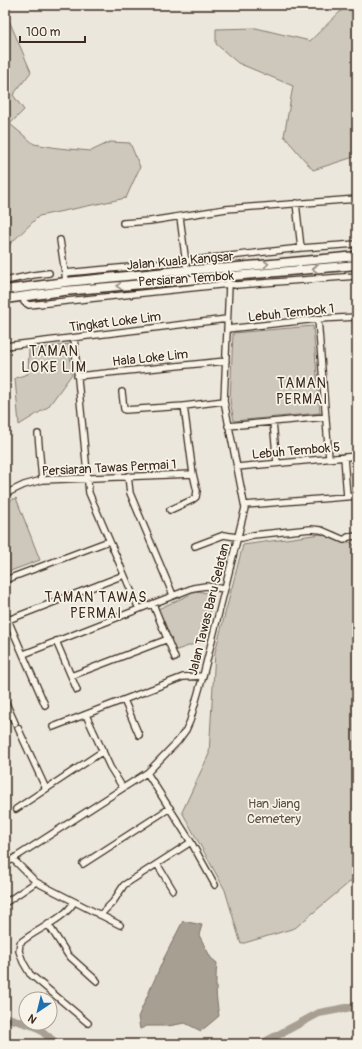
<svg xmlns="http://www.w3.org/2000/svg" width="362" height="1049" font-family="Pangolin,sans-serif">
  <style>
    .green { fill: #cec8bc; stroke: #84796d }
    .water { fill: #a89f93; stroke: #7c7064 }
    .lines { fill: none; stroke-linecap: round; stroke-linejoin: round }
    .river { stroke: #a89f93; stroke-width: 8 }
    .minor-casing { stroke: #3b2a1e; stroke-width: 8 }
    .highway-casing { stroke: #3b2a1e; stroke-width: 11 }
    .minor { stroke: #f7f3e8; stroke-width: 5.5 }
    .highway { stroke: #f7f3e8; stroke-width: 8 }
    .oneway { stroke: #998e83 }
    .labels { text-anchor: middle; stroke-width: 3.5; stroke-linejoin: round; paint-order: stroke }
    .street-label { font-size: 13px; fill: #3b2a1e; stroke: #f7f3e8 }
    .park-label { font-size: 13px; fill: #605246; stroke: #f7f3e8 }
    .neighbourhood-label { font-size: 14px; letter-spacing: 1px; fill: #3b2a1e; stroke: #f7f3e8 }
  </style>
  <rect width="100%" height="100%" fill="#ece7dc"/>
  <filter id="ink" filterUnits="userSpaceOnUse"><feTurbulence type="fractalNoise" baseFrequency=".025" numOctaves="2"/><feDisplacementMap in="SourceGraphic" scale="8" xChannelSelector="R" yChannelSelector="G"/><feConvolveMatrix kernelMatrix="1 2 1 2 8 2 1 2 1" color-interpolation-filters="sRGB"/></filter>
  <g filter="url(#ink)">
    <!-- green -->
    <path class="green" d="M347 5H357V156L313 170 284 136 293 86 238 63 216 44V29L256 28 310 41Z
      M5 11 31 72 13 95 24 110 10 124 34 144 58 148 91 151 110 142 130 143 140 167 126 198 39 216 9 245 5 246Z
      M313 326 320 413 234 421 230 401 233 333Z
      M69 344 72 374 48 407 19 425 15 378 28 374 29 350Z
      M16 498 40 560 5 573V503Z
      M335 532 357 547V876L295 928 241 944 225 890 182 812 209 754 215 652 243 545Z
      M198 591 214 595 203 641 174 651 158 609Z"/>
    <!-- water -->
    <path class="water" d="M183 921 202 925 199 935 211 958 217 963C215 982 216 998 219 1016L201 1031 185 1023 168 1026H147L140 1029 138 1017 164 958Z"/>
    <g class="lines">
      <!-- river -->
      <path class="river" d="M5 1017 37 1027 57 1044
        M261 1044 319 1013 357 1006"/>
      <!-- minor casing -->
      <g class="minor-casing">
        <path id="minor" d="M296 203 301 248
          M180 217 186 264
          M123 223 150 221 226 209 357 199
          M60 240 65 273
          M5 281 33 275 49 273
          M66 282 65 273 130 267 301 248 357 244
          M24 296V302L29 305 229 284 236 285 357 276
          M318 319 329 458
          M227 329 318 319 357 317
          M74 338 89 493 139 609
          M5 346 227 319
          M77 376 226 361
          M122 392 124 409 125 410 184 406 224 401
          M273 422 277 463
          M228 426 326 417
          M38 434 42 480
          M344 457 347 497
          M237 467 357 456
          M128 476 130 493 173 595
          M5 494 24 485 42 480 193 474
          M245 505 357 496
          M170 510 192 500 196 497 197 491 193 474 184 406
          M195 546 224 535 242 538 253 535 311 529 321 530 344 540 348 537 357 536
          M5 580 109 541
          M153 604 175 658
          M5 613 45 705
          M8 620 124 575
          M56 641 77 690
          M24 654 193 588 206 586 224 589
          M71 676 168 639
          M124 700 139 735
          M5 701 15 723
          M86 715 110 767 123 788
          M53 727 183 677 203 676
          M18 728 46 789
          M147 773 191 842 215 885
          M16 809 103 751
          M13 859 36 882 120 925
          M5 864 148 772 178 741 186 730 190 721 203 676 245 508 224 401 229 284 227 274
          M83 864 170 808
          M157 864 173 890
          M74 902C64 920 36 929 20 943L19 951 23 962 30 974 88 1023
          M5 903 36 882
          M100 915 113 902 124 885 191 842
          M48 924 68 955 97 981"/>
      </g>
      <!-- highway casing -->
      <g class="highway-casing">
        <path id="highway" d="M5 290 66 282 187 270 227 268 357 256
          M5 299 64 291 357 265"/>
      </g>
      <!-- minor -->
      <use href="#minor" class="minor"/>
      <!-- highway -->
      <use href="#highway" class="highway"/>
    </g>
    <!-- one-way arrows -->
    <defs><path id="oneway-chevron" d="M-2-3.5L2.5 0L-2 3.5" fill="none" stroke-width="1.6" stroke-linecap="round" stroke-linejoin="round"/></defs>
    <g class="oneway">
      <use href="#oneway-chevron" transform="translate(266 264) rotate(-5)"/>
      <use href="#oneway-chevron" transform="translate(315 269) rotate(175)"/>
      <use href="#oneway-chevron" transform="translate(119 286) rotate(175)"/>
    </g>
  </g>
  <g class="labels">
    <!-- street labels -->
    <g class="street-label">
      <text transform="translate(180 260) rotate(-5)" y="5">Jalan Kuala Kangsar</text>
      <text transform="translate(186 278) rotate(-4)" y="5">Persiaran Tembok</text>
      <text transform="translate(291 312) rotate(-6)" y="5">Lebuh Tembok 1</text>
      <text transform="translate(115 321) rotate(-7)" y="5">Tingkat Loke Lim</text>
      <text transform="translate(150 357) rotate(-6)" y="5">Hala Loke Lim</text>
      <text transform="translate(296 450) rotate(-5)" y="5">Lebuh Tembok 5</text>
      <text transform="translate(109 467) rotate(-3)" y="5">Persiaran Tawas Permai 1</text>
      <text transform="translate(208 609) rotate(-76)" y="5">Jalan Tawas Baru Selatan</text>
    </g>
    <!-- park labels -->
    <g class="park-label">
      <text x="274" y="808">Han Jiang<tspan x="274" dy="15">Cemetery</tspan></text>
    </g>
    <!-- neighbourhood labels -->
    <g class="neighbourhood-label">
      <text x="54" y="356">TAMAN<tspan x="54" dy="16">LOKE LIM</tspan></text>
      <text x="302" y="388">TAMAN<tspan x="302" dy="16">PERMAI</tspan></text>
      <text x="96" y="602">TAMAN TAWAS<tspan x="96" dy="16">PERMAI</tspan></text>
    </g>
  </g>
  <!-- margin -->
  <rect width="362" height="1049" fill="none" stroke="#f7f3e8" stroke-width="20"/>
  <rect x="10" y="10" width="342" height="1029" fill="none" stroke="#3b2a1e" stroke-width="1.5" filter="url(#ink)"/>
  <!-- north arrow -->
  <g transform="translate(38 1011) rotate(215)"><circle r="19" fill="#f7f3e8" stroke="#aca397"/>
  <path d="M0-3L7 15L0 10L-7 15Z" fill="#1f6fb2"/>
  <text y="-6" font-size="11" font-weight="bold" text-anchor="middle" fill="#3b2a1e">N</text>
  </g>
  <!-- scale -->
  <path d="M20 36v6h65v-6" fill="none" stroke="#3b2a1e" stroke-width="2"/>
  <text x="26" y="36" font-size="12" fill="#3b2a1e" stroke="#f7f3e8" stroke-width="3" paint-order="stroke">100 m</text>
</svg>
